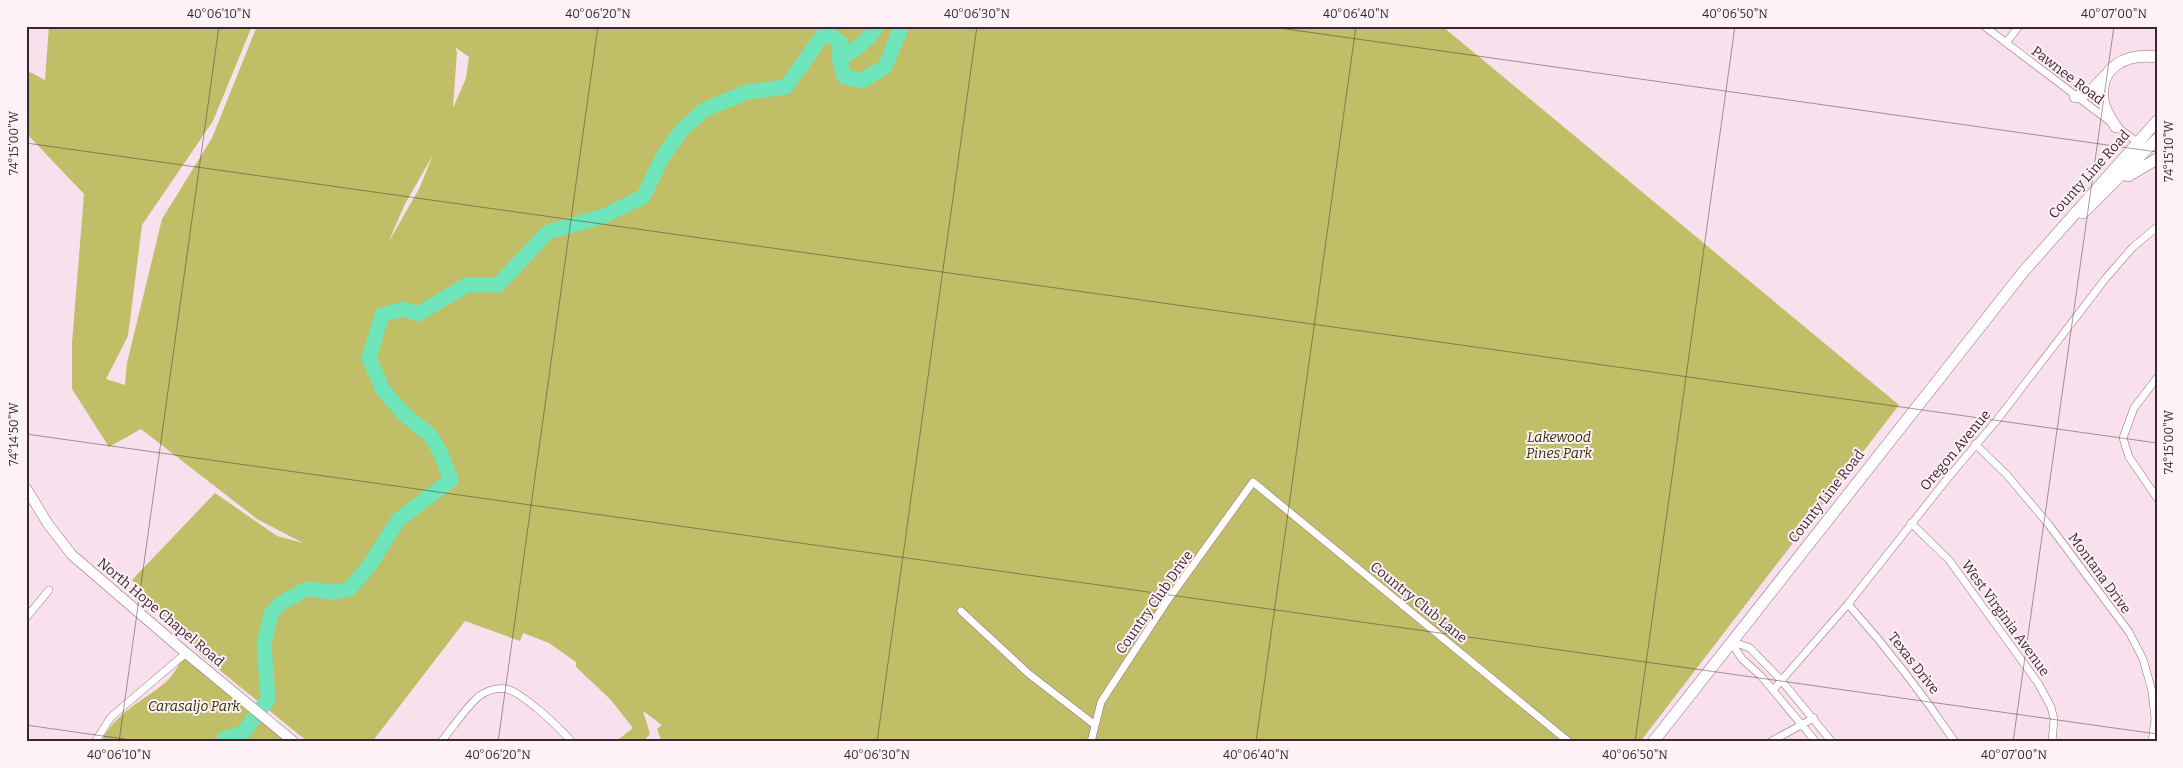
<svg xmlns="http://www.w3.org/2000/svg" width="2183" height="768" font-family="Bitter,serif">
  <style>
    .green { fill: #c0be67; fill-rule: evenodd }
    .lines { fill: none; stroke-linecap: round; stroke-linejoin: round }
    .river { stroke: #6ee5ba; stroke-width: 15 }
    .minor-casing { stroke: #9e6a85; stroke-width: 8 }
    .secondary-casing { stroke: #9e6a85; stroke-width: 11 }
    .primary-casing { stroke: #9e6a85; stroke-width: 12 }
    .minor { stroke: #fff; stroke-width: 7 }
    .secondary { stroke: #fff; stroke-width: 10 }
    .primary { stroke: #fff; stroke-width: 11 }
    .ticks { fill: none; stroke: #3c2631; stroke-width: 1; stroke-opacity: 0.45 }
    .labels { text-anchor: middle; stroke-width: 4; stroke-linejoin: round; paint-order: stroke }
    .street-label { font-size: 14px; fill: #3c2631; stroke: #fef2f7 }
    .park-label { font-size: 14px; font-style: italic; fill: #323103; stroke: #fef2f7 }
    .neatline { fill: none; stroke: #3c2631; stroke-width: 2 }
    .ticks-label { font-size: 12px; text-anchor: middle; fill: #3c2631 }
  </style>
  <rect width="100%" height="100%" fill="#f8e0ec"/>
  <!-- green -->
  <path class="green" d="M49 26H252L213 121 142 225 128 336 106 379 125 385 127 363 162 219 212 138 257 26H1442L1899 405 1640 742H662L657 729 662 725 643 711 650 734 643 742H615L633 728 611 700 576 667V662L549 643 523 633 520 641 465 621 372 742H308L195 650 132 580 215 493 277 536 303 543 257 519 141 429 109 447 72 389V343L84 194 26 133V70L45 80ZM455 47 469 57 466 78 453 108 457 52ZM433 155 419 189 388 243 405 204Z
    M186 653 294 742H101C118 710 141 703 166 682 174 675 180 662 186 653Z"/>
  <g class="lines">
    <!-- river -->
    <path class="river" d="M839 58C850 56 872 36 877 26
      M224 742V739L243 733 268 699 264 643 271 614 281 603 307 589 334 592 349 589 370 565 398 520 451 480 440 452 430 435 406 416 383 390 369 358 382 315 403 309 418 314 467 285H498L548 232 604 216 643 197 662 158 681 131 704 110 747 92 786 87 823 35 831 36 841 43 839 58 844 76 861 81 885 67 902 26"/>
    <!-- minor casing -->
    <g class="minor-casing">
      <path id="minor" d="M1984 26 2137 142
        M2006 43 2019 26
        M2157 378 2134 408 2123 438 2129 457 2157 498
        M1975 444 2007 475 2049 525 2129 632 2143 659 2152 691 2155 719 2152 742
        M1911 523 1949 560 2038 683 2051 707 2054 719 2052 742
        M1848 604C1887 648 1922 693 1955 742
        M961 611 1029 674 1095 725
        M26 618 49 590
        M1731 641 1750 648 1781 680 1832 742
        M1731 642 1742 659 1761 676 1816 742
        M1773 690 1848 604 1947 479 1997 420 2106 278 2133 247 2157 227
        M95 742 111 717 186 653
        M441 742C453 727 464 710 478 697 485 691 497 687 507 689 523 693 560 728 572 742
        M1091 742 1101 702 1165 604 1253 482 1569 742
        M1770 742 1814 718"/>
    </g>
    <!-- secondary casing -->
    <g class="secondary-casing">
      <path id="secondary" d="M26 488 48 524 72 555 186 653 294 742"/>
    </g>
    <!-- primary casing -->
    <g class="primary-casing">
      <path id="primary" d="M2075 97 2089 93 2105 76
        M2116 127C2111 119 2104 110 2103 99 2099 66 2127 53 2157 57
        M2128 176 2157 159
        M2083 213 2157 139
        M1653 742 2024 271 2157 121"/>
    </g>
    <!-- minor -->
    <use href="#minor" class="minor"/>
    <!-- secondary -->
    <use href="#secondary" class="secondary"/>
    <!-- primary -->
    <use href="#primary" class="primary"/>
  </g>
  <!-- ticks -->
  <path class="ticks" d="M1265 26 2157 152M26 143 2157 443M26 434 2157 734M26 725 145 742M119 742 219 26M498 742 598 26M877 742 977 26M1256 742 1356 26M1635 742 1735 26M2013 742 2114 26"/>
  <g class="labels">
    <!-- street labels -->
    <g class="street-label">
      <text transform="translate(2068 75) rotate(37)" y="5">Pawnee Road</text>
      <text transform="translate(2089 174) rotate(-48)" y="5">County Line Road</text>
      <text transform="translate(1955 450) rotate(-50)" y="5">Oregon Avenue</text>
      <text transform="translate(1826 496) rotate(-52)" y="5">County Line Road</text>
      <text transform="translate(2100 573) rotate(54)" y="5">Montana Drive</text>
      <text transform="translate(1154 602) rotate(-55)" y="5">Country Club Drive</text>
      <text transform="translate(1419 602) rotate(39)" y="5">Country Club Lane</text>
      <text transform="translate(161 612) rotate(40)" y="5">North Hope Chapel Road</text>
      <text transform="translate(2006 618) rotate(54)" y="5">West Virginia Avenue</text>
      <text transform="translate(1914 663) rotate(52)" y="5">Texas Drive</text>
    </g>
    <!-- park labels -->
    <g class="park-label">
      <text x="1559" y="442">Lakewood<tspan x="1559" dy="16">Pines Park</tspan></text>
      <text x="194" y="711">Carasaljo Park</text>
    </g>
  </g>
  <!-- border -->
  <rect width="2183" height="768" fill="none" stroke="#fef2f7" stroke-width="55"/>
  <rect x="28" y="28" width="2128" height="712" class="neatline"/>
  <g class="ticks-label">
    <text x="219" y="18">40°06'10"N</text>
    <text x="598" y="18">40°06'20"N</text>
    <text x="977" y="18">40°06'30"N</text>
    <text x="1356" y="18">40°06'40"N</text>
    <text x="1735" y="18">40°06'50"N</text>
    <text x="2114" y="18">40°07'00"N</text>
    <text transform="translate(14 143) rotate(-90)" y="4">74°15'00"W</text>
    <text transform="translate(2169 151) rotate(-90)" y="4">74°15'10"W</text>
    <text transform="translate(14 434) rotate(-90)" y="4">74°14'50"W</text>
    <text transform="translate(2169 442) rotate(-90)" y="4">74°15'00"W</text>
    <text x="119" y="759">40°06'10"N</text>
    <text x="498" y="759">40°06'20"N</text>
    <text x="877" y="759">40°06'30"N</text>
    <text x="1256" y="759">40°06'40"N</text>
    <text x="1635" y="759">40°06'50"N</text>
    <text x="2014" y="759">40°07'00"N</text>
  </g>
</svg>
